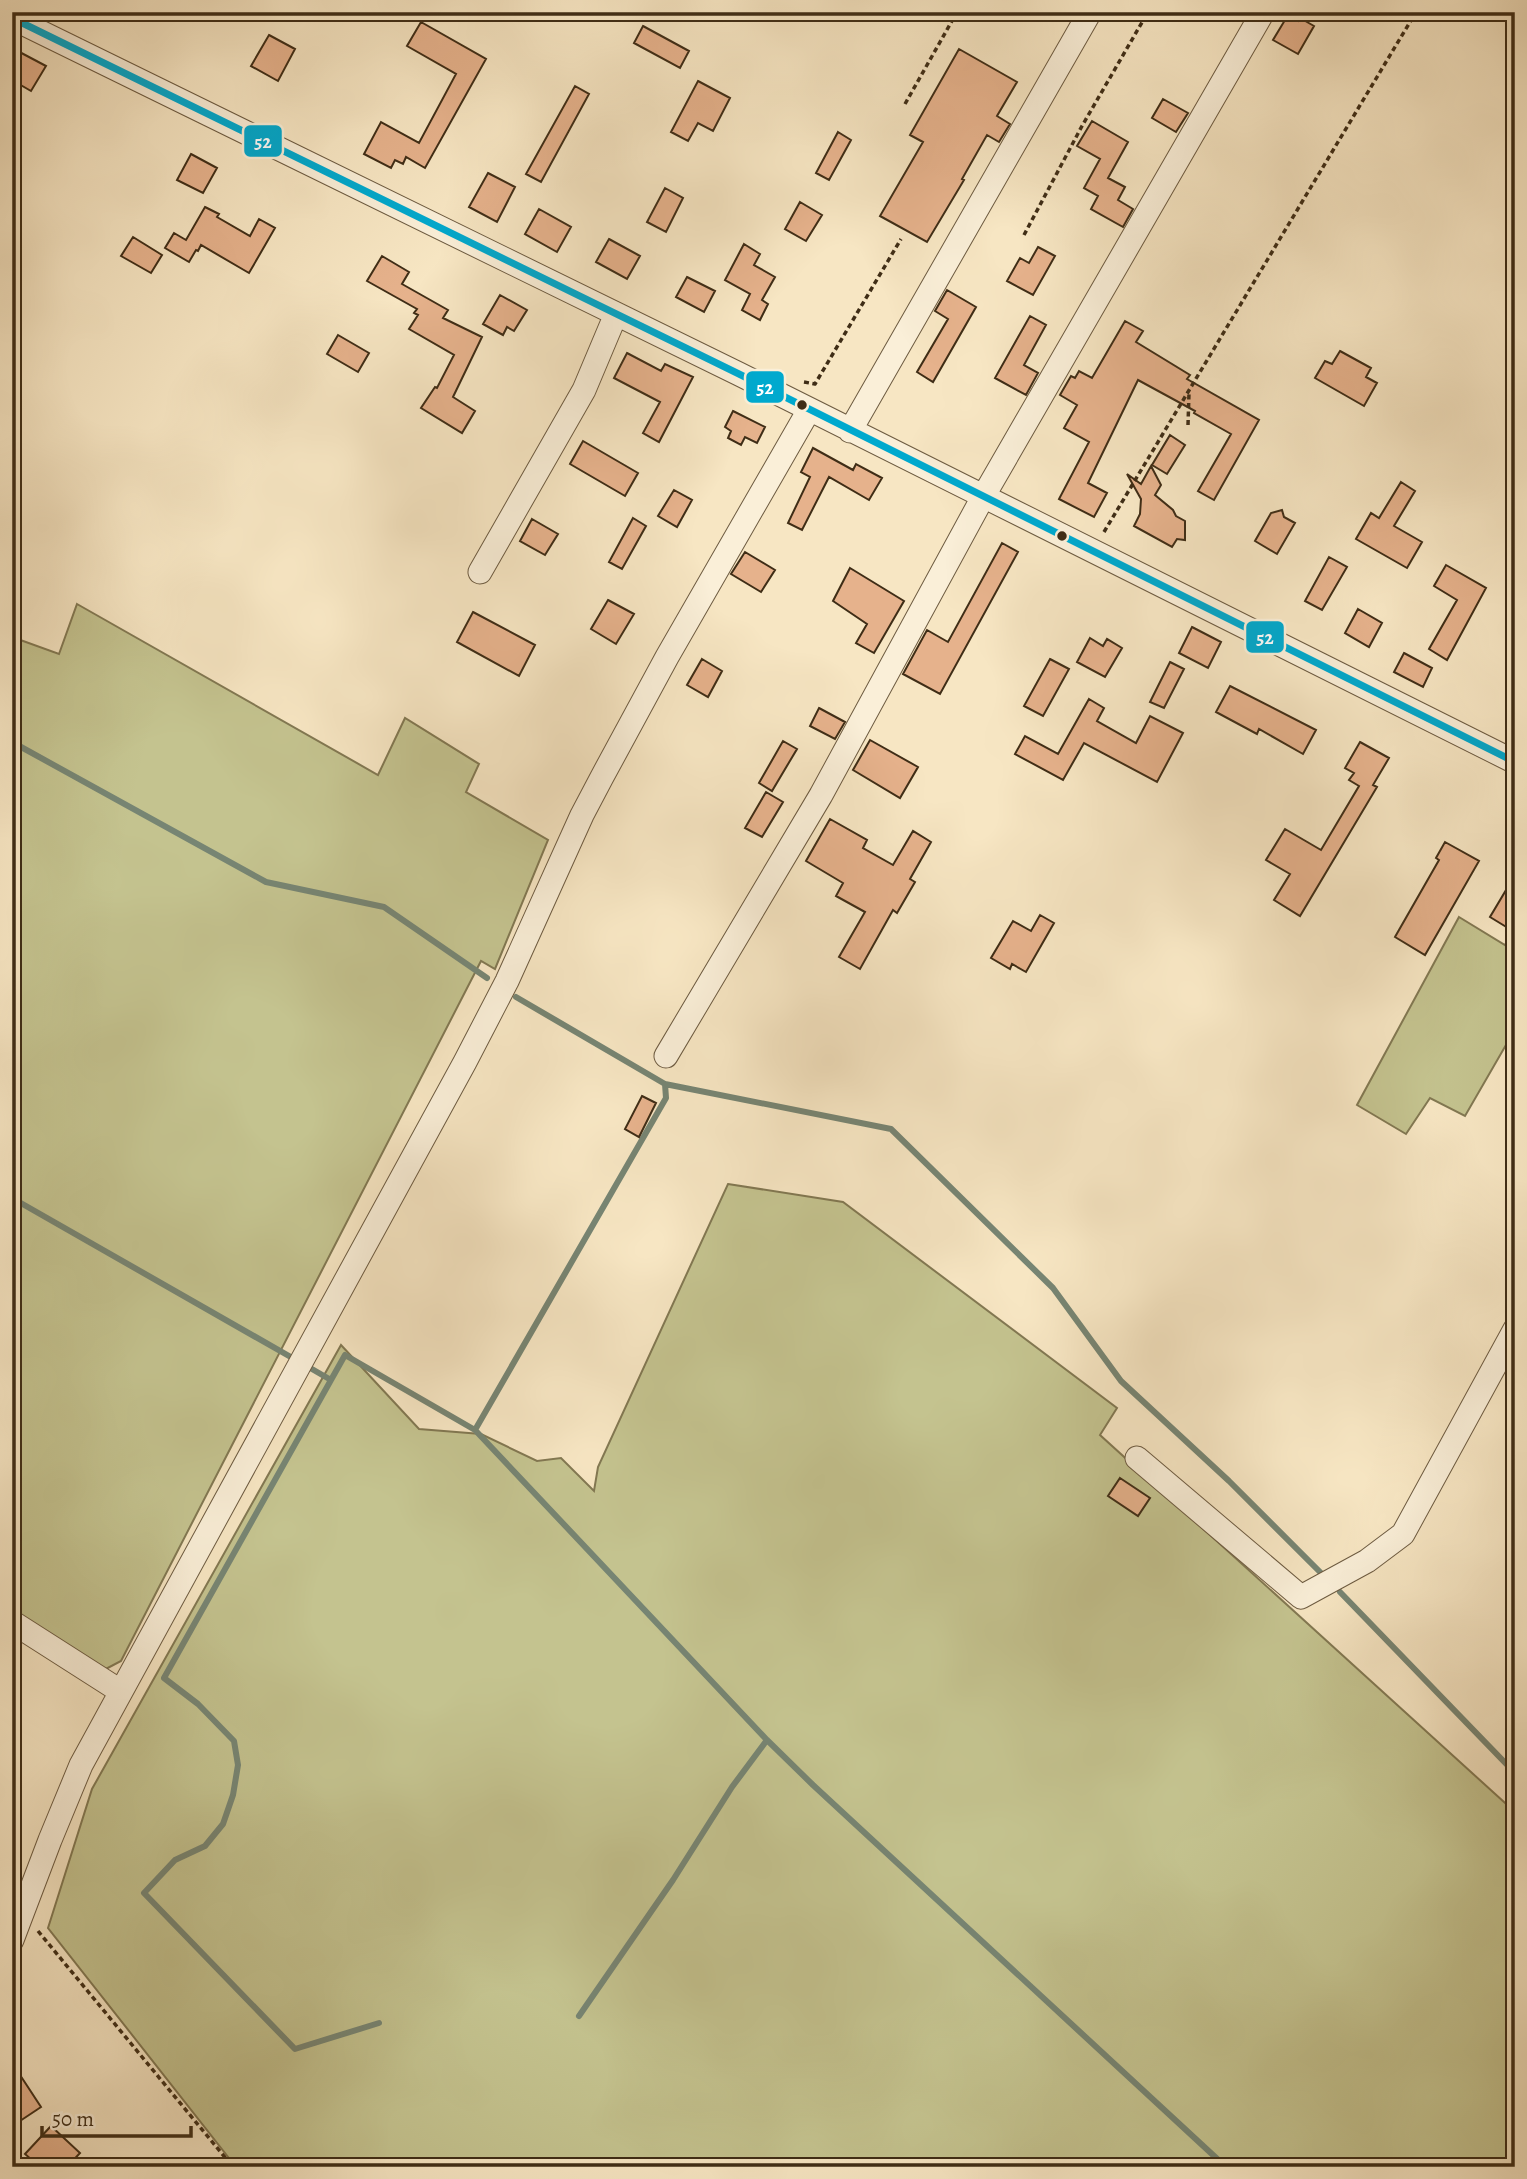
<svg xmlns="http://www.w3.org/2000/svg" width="1527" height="2179" font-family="Alegreya,serif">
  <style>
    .green { fill: #c4c38f; stroke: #827852; stroke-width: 2 }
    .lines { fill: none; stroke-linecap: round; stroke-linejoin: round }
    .stream { stroke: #778573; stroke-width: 6 }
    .building { fill: #e6b28c; stroke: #3f2d16; stroke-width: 2 }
    .minor-casing { stroke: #6d5b41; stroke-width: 25 }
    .path { stroke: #3f2d16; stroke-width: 3.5; stroke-dasharray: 5 3.5; stroke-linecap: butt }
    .minor { stroke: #faefd8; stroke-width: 23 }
    .bus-1-casing { stroke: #faefd8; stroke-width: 12 }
    .bus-1 { stroke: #00a9ce; stroke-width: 7 }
    .bus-dot { fill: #3f2d16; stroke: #faefd8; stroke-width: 2.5 }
    .line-badge { stroke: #faefd8; stroke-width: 2.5 }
    .badge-label { font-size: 19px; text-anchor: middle; font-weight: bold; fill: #fff }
  </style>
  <rect width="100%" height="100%" fill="#f7e6c3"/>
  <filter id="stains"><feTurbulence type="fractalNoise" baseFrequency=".00286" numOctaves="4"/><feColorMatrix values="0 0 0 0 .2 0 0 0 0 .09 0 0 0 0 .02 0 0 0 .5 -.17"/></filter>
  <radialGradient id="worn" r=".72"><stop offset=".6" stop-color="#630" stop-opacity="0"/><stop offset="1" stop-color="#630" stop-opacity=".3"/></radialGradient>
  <!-- green -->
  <path class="green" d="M77 604 378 775 405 718 479 764 466 792 548 840 495 969 481 961 121 1661 102 1671 12 1614V637L59 654Z
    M1459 917 1505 945 1509 938 1515 942V1040L1510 1038 1465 1116 1430 1098 1406 1134 1357 1105Z
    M728 1184 843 1202 1117 1408 1100 1435 1515 1812V2167H236L48 1928 92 1789 341 1345 419 1429 481 1434 537 1461 561 1458 594 1491 598 1467Z"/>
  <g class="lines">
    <!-- stream -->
    <path class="stream" d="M12 742 266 882 384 907 487 978
      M516 997 665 1084
      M12 1198 296 1360
      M305 1365 331 1380
      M475 1430 666 1098 665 1084 891 1129 1053 1288 1121 1381 1229 1481 1323 1575
      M1340 1592 1515 1773
      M579 2016 673 1880 732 1787 767 1740
      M379 2023 295 2049 144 1893 175 1860 205 1846 223 1824 233 1795 238 1765 234 1741 198 1704 164 1678 345 1355 475 1430 767 1740 813 1785 1226 2167"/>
  </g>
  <!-- building -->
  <path class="building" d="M1288 15 1298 21 1300 18 1314 26 1298 54 1273 40Z
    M421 22 486 59 425 168 406 157 403 164 395 160 391 168 364 154 381 122 419 143 456 74 407 46Z
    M643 26 689 51 680 68 634 43Z
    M269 35 295 49 278 81 251 66Z
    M12 48 46 66 31 91 12 80Z
    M959 49 1017 82 997 116 1010 124 999 142 987 135 962 179 964 180 927 242 880 216 923 142 910 135Z
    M698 81 730 98 713 131 698 123 688 141 671 132Z
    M575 86 589 94 541 182 526 174Z
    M1163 99 1188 113 1176 132 1152 118Z
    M1092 121 1128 142 1108 178 1125 187 1118 200 1133 209 1123 227 1091 209 1098 196 1084 188 1100 159 1077 146Z
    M838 132 851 140 829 180 816 173Z
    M191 154 217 168 203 193 177 180Z
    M488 173 515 187 497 222 469 207Z
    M665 188 683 198 666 232 647 222Z
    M800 202 822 215 806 241 785 229Z
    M205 207 219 214 217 217 250 236 259 219 275 228 249 273 201 245 198 251 196 250 189 262 165 248 174 233 186 240Z
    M539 209 571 227 557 252 525 234Z
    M133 237 162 255 151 273 121 256Z
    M609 239 640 256 627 279 596 262Z
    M744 244 760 254 754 265 775 277 762 300 768 304 760 320 742 310 750 294 725 280Z
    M1038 247 1055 256 1033 295 1007 281 1020 258 1029 263Z
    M382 256 409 272 402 284 448 310 443 318 482 337 453 397 475 411 462 433 421 408 435 387 437 388 454 355 409 329 418 315 414 313 417 309 367 281Z
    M687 277 715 291 704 312 676 297Z
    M947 290 976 307 933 382 917 372 948 319 935 311Z
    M500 295 527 310 514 331 507 327 503 335 483 324Z
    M1030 316 1046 325 1024 365 1038 373 1026 395 995 378Z
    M1125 321 1143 331 1136 342 1190 375 1187 379 1259 420 1214 500 1198 491 1231 434 1194 413 1195 411 1138 380 1088 483 1107 493 1094 517 1059 499 1089 442 1064 428 1077 405 1060 395 1071 376 1075 378 1079 371 1092 378Z
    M338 335 369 353 358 372 327 354Z
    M1340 351 1371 368 1366 377 1377 383 1364 406 1315 378 1325 361 1332 364Z
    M627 353 661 371 665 364 693 377 659 442 643 433 660 402 614 378Z
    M733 411 765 427 757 443 745 437 741 445 728 438 731 431 725 427Z
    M1170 435 1185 445 1167 474 1152 465Z
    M583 441 638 473 625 496 570 464Z
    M813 448 853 470 856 464 882 478 869 500 829 477 802 530 788 523 810 477 801 472Z
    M1151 466 1161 485 1155 495 1173 510 1176 516 1185 521V540L1177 539 1172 547 1134 526 1140 514 1141 499 1127 474 1141 484Z
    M1401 482 1415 491 1394 526 1422 542 1407 568 1356 539 1371 513 1379 518Z
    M674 490 692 500 677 527 658 516Z
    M1282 510 1284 517 1295 523 1277 554 1255 541 1271 513Z
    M633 518 646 526 622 569 609 562Z
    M532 519 558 534 545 555 520 541Z
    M1002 543 1018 552 940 694 903 674 927 630 948 642Z
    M745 552 775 570 761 592 731 574Z
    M1329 557 1347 567 1322 610 1305 601Z
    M1446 565 1486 588 1447 660 1429 649 1457 600 1434 586Z
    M850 568 904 601 874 653 856 643 867 624 833 601Z
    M608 600 634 614 616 644 591 629Z
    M1358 609 1382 623 1369 647 1345 633Z
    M473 612 535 645 519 676 457 642Z
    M1192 627 1221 642 1208 668 1179 653Z
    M1090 638 1103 646 1107 639 1122 648 1105 677 1077 662Z
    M1404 653 1432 668 1423 687 1394 672Z
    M702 659 722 671 708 697 687 685Z
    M1050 659 1069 669 1043 716 1024 706Z
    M1170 662 1184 669 1164 708 1150 702Z
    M1230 686 1316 730 1303 754 1259 729 1257 734 1216 712Z
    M1089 699 1104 708 1097 721 1136 743 1150 716 1183 733 1157 782 1084 743 1063 780 1015 754 1025 736 1058 754Z
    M819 708 845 722 835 739 810 726Z
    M870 740 918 767 900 798 853 770Z
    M783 741 797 749 772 791 759 783Z
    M1360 742 1389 758 1373 785 1377 787 1300 916 1274 900 1290 874 1266 860 1285 829 1321 850 1359 786 1349 780 1354 773 1345 768Z
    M766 792 783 802 762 837 745 828Z
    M830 819 867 840 863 848 893 865 913 831 931 842 910 879 915 882 897 913 893 910 860 969 839 957 865 912 836 896 843 883 806 861Z
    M1445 842 1479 861 1425 955 1395 937 1439 860 1436 858Z
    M1515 875V918L1508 928 1490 917Z
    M1040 915 1054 923 1026 972 1012 964 1010 969 991 958 1013 921 1031 931Z
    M642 1096 656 1103 639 1137 625 1129Z
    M1120 1478 1150 1498 1138 1516 1108 1496Z
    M22 2078 41 2107 20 2121 12 2110V2085Z
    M51 2126 80 2153 67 2167H40L25 2154Z"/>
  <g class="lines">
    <!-- minor casing -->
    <g class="minor-casing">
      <path id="minor" d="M12 18 739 374 1515 762
        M850 431 1090 12
        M480 572 584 390 616 314
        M666 1056 821 795 983 497 1263 12
        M1137 1458 1301 1597 1367 1561 1403 1534 1515 1329
        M12 1622 120 1691
        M12 1940 50 1840 81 1765 465 1062 507 981 582 815 602 777 667 657 809 410"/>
    </g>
    <!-- path -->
    <path class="path" d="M905 104 957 12
      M1024 235 1082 126 1148 12
      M804 382 815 384 901 239
      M1188 425 1189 393
      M1104 532 1416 12
      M38 1931 233 2167"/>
    <!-- minor -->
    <use href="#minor" class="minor"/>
    <!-- bus-1 casing -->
    <g class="bus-1-casing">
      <path id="bus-1" d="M12 18 739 374 1515 762"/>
    </g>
    <!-- bus-1 -->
    <use href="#bus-1" class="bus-1"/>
  </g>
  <!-- markers -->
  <g class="bus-dot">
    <circle cx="802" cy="405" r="6"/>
    <circle cx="1062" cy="536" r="6"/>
  </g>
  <g class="line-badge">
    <rect x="243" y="124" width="40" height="34" rx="7" fill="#00a9ce"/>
    <rect x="745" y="370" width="40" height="34" rx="7" fill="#00a9ce"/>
    <rect x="1245" y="620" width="40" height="34" rx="7" fill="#00a9ce"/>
  </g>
  <g class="badge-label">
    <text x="263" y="148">52</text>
    <text x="765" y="394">52</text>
    <text x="1265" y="644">52</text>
  </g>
  <!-- margin -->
  <rect width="1527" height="2179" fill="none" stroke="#f7e6c3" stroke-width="42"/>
  <rect x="14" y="14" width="1499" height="2151" fill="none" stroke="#3f2d16" stroke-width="3.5"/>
  <rect x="21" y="21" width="1485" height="2137" fill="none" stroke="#3f2d16" stroke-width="2"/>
  <!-- scale -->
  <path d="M42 2126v10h149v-10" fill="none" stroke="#3f2d16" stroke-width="3.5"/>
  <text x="52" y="2126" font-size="21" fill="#3f2d16" stroke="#faefd8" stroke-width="5" paint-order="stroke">50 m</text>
  <rect width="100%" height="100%" filter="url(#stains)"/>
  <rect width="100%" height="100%" fill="url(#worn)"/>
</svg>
